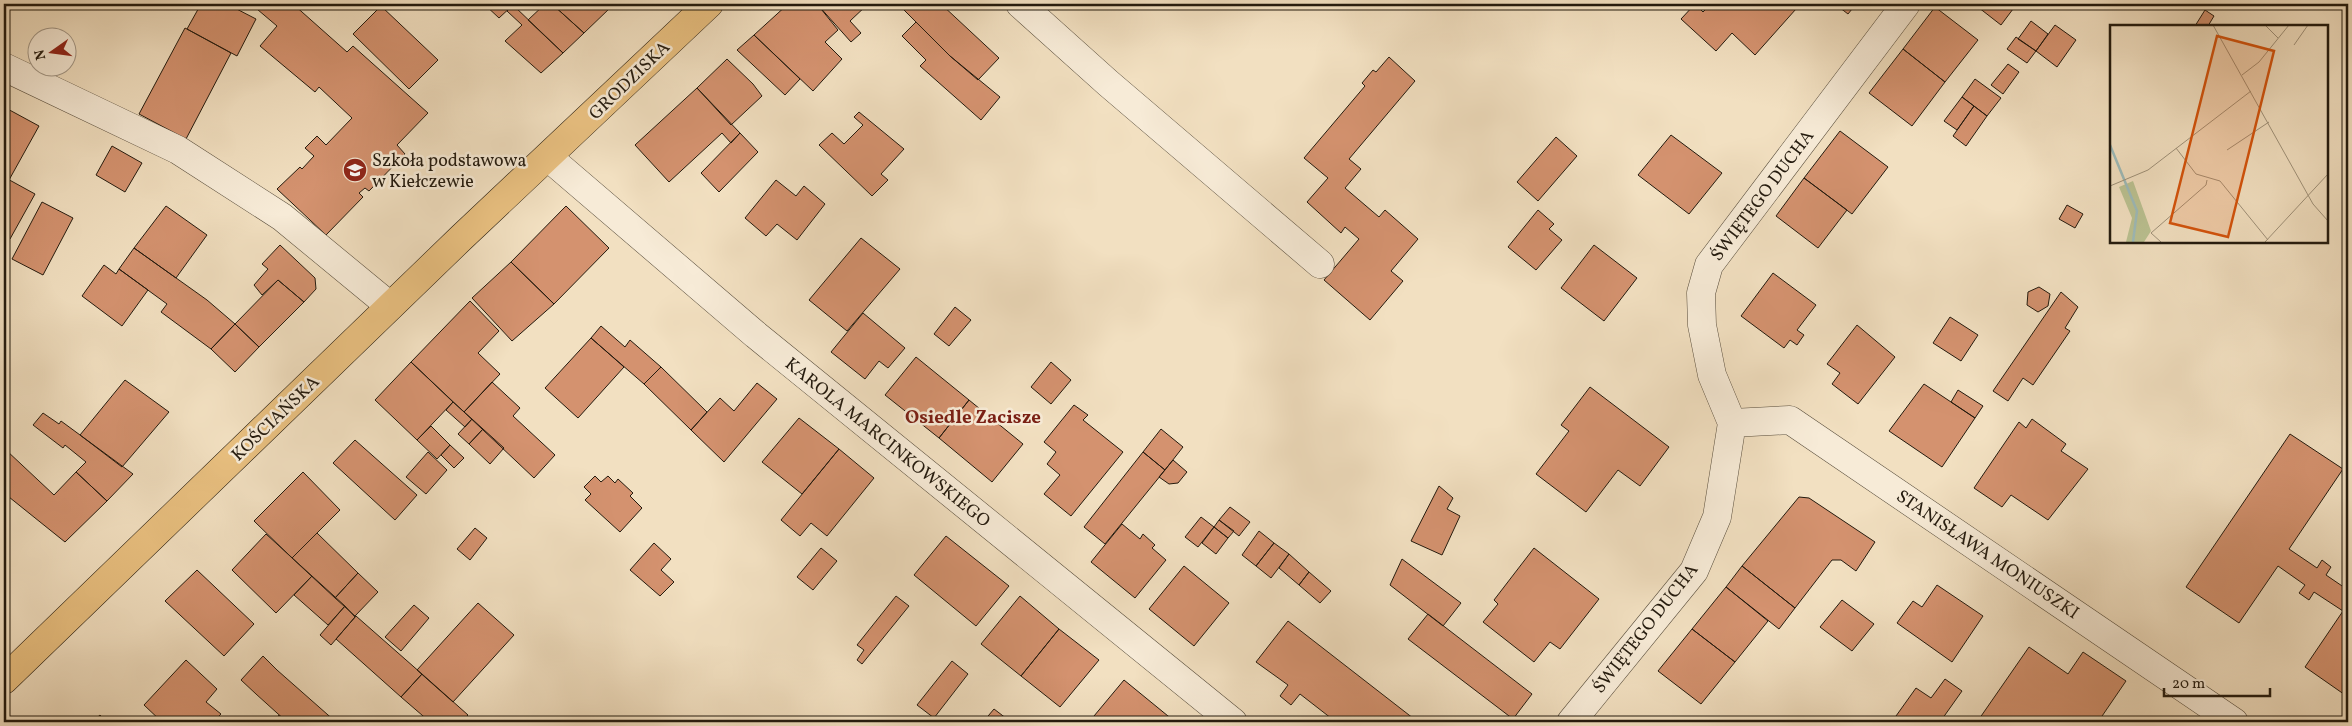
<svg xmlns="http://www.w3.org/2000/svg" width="2352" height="726" font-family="Vollkorn,serif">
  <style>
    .building { fill: #d4926f; stroke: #231a0e }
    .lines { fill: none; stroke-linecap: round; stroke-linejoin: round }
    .minor-casing { stroke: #574c3b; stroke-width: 29 }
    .major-casing { stroke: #231a0e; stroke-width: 29 }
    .minor { stroke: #f7ebd7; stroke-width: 28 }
    .major { stroke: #e9c080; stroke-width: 28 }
    .labels { text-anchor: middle; stroke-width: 5; stroke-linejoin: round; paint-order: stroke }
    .street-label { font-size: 18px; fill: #231a0e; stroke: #f7ebd7 }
    .poi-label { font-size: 18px; fill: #231a0e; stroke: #f7ebd7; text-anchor: start }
    .neighbourhood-label { font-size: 19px; font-weight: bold; fill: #7a1f14; stroke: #f7ebd7 }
    .inset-river { fill: none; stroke: #9dbbba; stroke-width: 2.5 }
    .inset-road { fill: none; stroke: #9f9179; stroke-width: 1 }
    .view { fill: #d4530c; fill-opacity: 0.15; stroke: #d4530c; stroke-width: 2.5 }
    .inset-edge { fill: none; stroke: #231a0e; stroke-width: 2.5 }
  </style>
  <rect width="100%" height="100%" fill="#f2e0c1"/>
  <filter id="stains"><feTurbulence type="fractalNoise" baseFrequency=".004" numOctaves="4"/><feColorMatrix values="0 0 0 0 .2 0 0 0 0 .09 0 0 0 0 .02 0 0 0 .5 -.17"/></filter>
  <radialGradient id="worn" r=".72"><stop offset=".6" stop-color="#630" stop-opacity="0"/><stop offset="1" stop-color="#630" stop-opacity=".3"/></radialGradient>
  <!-- building -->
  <path class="building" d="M201 4H227L256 19 237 56 187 29Z
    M251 4H293L347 52 353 46 428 113 397 145 405 154 369 191 365 188 359 193 363 197 326 235 277 189 300 167 302 169 314 156 305 148 317 136 326 145 352 118 319 87 315 92 260 46 277 26Z
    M484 4H511L513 5 499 18Z
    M545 4H552L584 33 563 53 528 20Z
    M552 4H605L610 8 584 33Z
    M788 4H817L838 30 825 42 842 59 813 91 754 35Z
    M817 4H868L850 21 861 33 851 42Z
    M904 4H941L999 58 978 80 950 56 901 7Z
    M1695 4 1703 12 1711 4H1791L1796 9 1755 55 1732 33 1716 51 1681 19Z
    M1835 4H1856L1848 14Z
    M1974 4H2007L2013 9 2001 25Z
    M513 5 563 53 541 73 505 41 522 25 507 11Z
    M381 6 438 60 409 89 353 34Z
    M1935 7 1978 40 1945 82 1903 49Z
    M2205 10 2214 16 2208 26H2195Z
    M2031 21 2048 34 2036 51 2018 39Z
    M916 22 950 56 1000 97 981 120 920 66 926 60 902 36Z
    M2055 25 2076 40 2057 67 2036 51Z
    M185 28 231 53 186 139 139 114Z
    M754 35 800 79 785 95 737 50Z
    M2016 37 2036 51 2027 63 2007 49Z
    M1903 49 1945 82 1912 126 1869 93Z
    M1389 57 1415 81 1349 159 1361 169 1345 188 1379 217 1385 210 1418 239 1391 271 1403 281 1370 320 1324 280 1359 239 1345 227 1341 233 1307 202 1328 178 1304 158 1365 86 1362 83 1373 70 1376 72Z
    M727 59 753 84 762 96 731 125 697 88Z
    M2008 64 2019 72 2003 94 1991 85Z
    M1975 79 2001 98 1987 116 1962 97Z
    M697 88 740 133 731 143 722 133 669 182 635 145Z
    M1962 97 1974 106 1957 130 1944 121Z
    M1974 106 1987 116 1966 146 1953 136Z
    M4 107 39 126 9 180 4 177Z
    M859 112 904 149 881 174 888 180 872 196 819 145 832 133 844 144 863 125 854 117Z
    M1840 131 1888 167 1852 214 1804 178Z
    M740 133 758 152 719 192 701 173Z
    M1671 135 1722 173 1689 214 1638 175Z
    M1556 137 1577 156 1538 201 1517 182Z
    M112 146 142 163 125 192 96 175Z
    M4 177 35 194 10 239 4 236Z
    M1804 178 1847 210 1818 248 1776 216Z
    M776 180 796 196 804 186 825 204 797 240 777 224 766 236 745 218Z
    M42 202 73 218 43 275 12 259Z
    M2067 205 2083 214 2075 228 2059 219Z
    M166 206 207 235 176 278 134 248Z
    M566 206 609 248 554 304 511 262Z
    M1538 210 1554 224 1549 229 1562 240 1536 270 1508 247Z
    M861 238 900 269 847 331 809 300Z
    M280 245 315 278 316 289 304 302 278 280 262 295 254 285 268 269 262 264Z
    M1594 245 1637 278 1604 321 1561 288Z
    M134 248 207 300 235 324 211 349 161 312 167 304 119 269Z
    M511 262 554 304 512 341 472 298Z
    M104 265 116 274 119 269 148 290 122 326 82 296Z
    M1773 273 1816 305 1797 330 1804 335 1797 345 1790 340 1784 348 1741 316Z
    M278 280 304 302 259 347 235 324Z
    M2039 287 2050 294 2048 306 2038 312 2027 305 2028 292Z
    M2061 292 2078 307 2065 328 2070 331 2033 385 2023 378 2008 401 1993 391Z
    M470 301 499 331 478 353 500 374 464 412 411 362Z
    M955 307 971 320 949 346 934 334Z
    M863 313 905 348 888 368 879 361 865 379 831 352Z
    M1950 317 1978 335 1961 361 1933 343Z
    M235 324 259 347 235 372 211 349Z
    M1857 325 1895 357 1858 404 1832 384 1840 373 1827 364Z
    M601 326 625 347 630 340 661 367 644 384 591 338Z
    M591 338 624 367 578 418 545 388Z
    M916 357 969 400 939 438 885 395Z
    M411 362 453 402 417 440 375 400Z
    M1051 362 1071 380 1051 404 1031 387Z
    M661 367 707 412 691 430 644 384Z
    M125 380 169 412 122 467 80 435Z
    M492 382 520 408 513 416 555 455 534 478 464 412Z
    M757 383 777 399 724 462 691 430 720 398 734 411Z
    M1924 384 1975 418 1942 467 1889 431Z
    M1590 387 1669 447 1640 486 1618 470 1586 512 1536 474 1569 431 1561 425Z
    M1958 390 1983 406 1975 418 1951 402Z
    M969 400 1023 444 992 482 939 438Z
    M453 402 472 419 465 427 446 410Z
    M1074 405 1088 415 1083 420 1123 452 1071 516 1044 494 1060 475 1047 464 1056 452 1044 442Z
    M43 413 59 424 61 421 133 474 107 501 76 472 86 462 65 445 63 448 33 425Z
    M799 418 839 449 802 494 762 462Z
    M472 419 483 429 469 444 458 434Z
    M2032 419 2066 444 2061 451 2088 469 2048 520 2011 495 2002 507 1974 488 2019 422 2026 428Z
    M431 426 450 445 437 459 417 440Z
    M483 429 504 448 490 464 469 444Z
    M1161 429 1183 447 1165 470 1143 452Z
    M2290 434 2343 469 2289 549 2317 568 2322 560 2331 567 2326 575 2348 590V697L2305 667 2343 611 2314 592 2309 600 2299 593 2305 585 2278 566 2239 623 2186 587Z
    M355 440 417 495 395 520 333 463Z
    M450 445 464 458 454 468 441 455Z
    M839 449 874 478 827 536 811 523 800 536 781 520Z
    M6 450 54 495 76 472 107 501 65 542 4 493V453Z
    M428 452 447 470 426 494 406 477Z
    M1143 452 1165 470 1105 544 1084 527Z
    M1173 460 1187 472 1178 483 1169 484 1159 477Z
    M303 472 340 510 292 558 254 521Z
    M595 476 601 482 608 476 615 483 618 479 633 493 630 496 642 508 620 532 585 500 591 494 584 487Z
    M1439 486 1453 498 1447 509 1460 516 1442 555 1411 541Z
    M1799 497 1809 498 1875 542 1856 571 1841 560H1832L1795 608 1742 566Z
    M1230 507 1250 522 1239 536 1219 520Z
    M1201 517 1214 527 1198 547 1185 537Z
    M1219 520 1234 531 1228 538 1214 527Z
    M1122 524 1140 539 1143 534 1155 545 1152 548 1166 560 1135 598 1091 562Z
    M1214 527 1228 538 1216 554 1202 543Z
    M475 528 487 538 470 560 457 549Z
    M1259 531 1274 543 1256 566 1242 555Z
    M317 533 358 573 335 598 292 558Z
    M266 534 312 576 276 613 232 570Z
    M946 536 1009 586 976 626 914 575Z
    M654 543 671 559 661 570 674 582 660 596 630 570Z
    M1274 543 1289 554 1271 578 1256 566Z
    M821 548 837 561 813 590 797 577Z
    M1534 548 1599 599 1560 649 1550 642 1534 662 1483 622 1498 604 1494 600Z
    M1289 554 1309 572 1299 585 1279 568Z
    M1402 559 1461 603 1443 626 1390 585Z
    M1184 566 1229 603 1194 646 1149 609Z
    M1742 566 1795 608 1779 629 1726 587Z
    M197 570 254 624 224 656 165 601Z
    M1309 572 1331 591 1320 603 1299 585Z
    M358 573 378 592 355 616 335 598Z
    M312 576 345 606 328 625 294 595Z
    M1937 585 1983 616 1952 662 1897 623 1913 601 1922 607Z
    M1726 587 1768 621 1735 662 1692 629Z
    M896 596 909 606 862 664 857 660 864 650 857 645Z
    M1020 596 1059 629 1021 676 981 644Z
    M1842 600 1874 624 1852 651 1820 627Z
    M478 603 514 635 453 702 417 670Z
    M414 605 429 618 401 651 385 637Z
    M345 606 355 617 331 645 320 635Z
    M1428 614 1532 694 1513 719 1408 639Z
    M356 616 422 674 401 697 336 639Z
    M1288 621 1418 722H1336L1300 694 1291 705 1280 696 1288 685 1256 662Z
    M1059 629 1099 660 1060 707 1021 676Z
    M1692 629 1735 662 1701 704 1658 671Z
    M2029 647 2068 674 2083 652 2126 681 2098 722H1977Z
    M263 656 277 670 336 722H287L256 694 241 680Z
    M186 660 217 689 206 702 221 714 213 722H162L144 705Z
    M952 661 968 674 934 718 917 705Z
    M422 674 468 715 461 722H430L401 697Z
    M1945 679 1962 691 1940 722H1905L1896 716 1916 688 1931 698Z
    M1124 680 1168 716 1163 722H1102L1094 716Z
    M994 709 1011 722H983Z
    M100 715 107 722H92Z
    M279 715 287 722H273Z
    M1168 716 1176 722H1163Z
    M470 717 475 722H465Z"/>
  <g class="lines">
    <!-- minor casing -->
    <g class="minor-casing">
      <path id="minor" d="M1020 4 1108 83 1320 264
        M4 67 178 150 282 217 390 306
        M548 157 756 335 1233 722
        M1732 423 1790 420 2234 722
        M1571 722 1694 571 1717 517 1732 423 1712 375 1702 325 1701 293 1709 265 1906 4"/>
    </g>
    <!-- major casing -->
    <g class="major-casing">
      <path id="major" d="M4 680 461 238 709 4"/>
    </g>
    <!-- minor -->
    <use href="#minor" class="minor"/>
    <!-- major -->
    <use href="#major" class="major"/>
  </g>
  <!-- icons -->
  <defs>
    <g id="school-disc" transform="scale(1.25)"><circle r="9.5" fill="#8f2418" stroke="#f7ebd7"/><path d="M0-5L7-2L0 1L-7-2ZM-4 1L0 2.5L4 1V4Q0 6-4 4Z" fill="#fff"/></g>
  </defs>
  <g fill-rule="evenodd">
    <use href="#school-disc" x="355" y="170"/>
  </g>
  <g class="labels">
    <!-- street labels -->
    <g class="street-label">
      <text transform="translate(629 80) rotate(-44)" y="6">GRODZISKA</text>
      <text transform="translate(1762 195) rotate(-53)" y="6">ŚWIĘTEGO DUCHA</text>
      <text transform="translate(275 418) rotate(-44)" y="6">KOŚCIAŃSKA</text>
      <text transform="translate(888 442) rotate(39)" y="6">KAROLA MARCINKOWSKIEGO</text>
      <text transform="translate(1988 554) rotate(34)" y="6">STANISŁAWA MONIUSZKI</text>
      <text transform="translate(1645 628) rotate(-52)" y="6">ŚWIĘTEGO DUCHA</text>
    </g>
    <!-- poi labels -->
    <g class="poi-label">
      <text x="372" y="166">Szkoła podstawowa<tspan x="372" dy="21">w Kiełczewie</tspan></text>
    </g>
    <!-- neighbourhood labels -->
    <g class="neighbourhood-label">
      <text x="973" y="423">Osiedle Zacisze</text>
    </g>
  </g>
  <!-- overview -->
  <g transform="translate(2110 25)">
    <rect width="218" height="218" fill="#f2e0c1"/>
    <path d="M23 156 41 206 34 217H16L22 193 9 162Z" fill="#bbc292"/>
    <path class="inset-river" d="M0 120 27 186 23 217"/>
    <path class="inset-road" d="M103 0 203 179 218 196M155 0 168 13M184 20 198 0M132 50 149 37 179 0M66 123 86 149 110 156 158 215M117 125 159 97M0 161 38 145 141 66M51 217 41 208 96 160 97 155M155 217 218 149"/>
    <path class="view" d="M107 11 164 26 118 212 60 198Z"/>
    <rect width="218" height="218" class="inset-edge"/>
  </g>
  <!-- margin -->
  <rect width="2352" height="726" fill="none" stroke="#f2e0c1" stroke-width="20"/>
  <rect x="5" y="5" width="2342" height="716" fill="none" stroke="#231a0e" stroke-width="2.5"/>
  <rect x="10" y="10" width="2332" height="706" fill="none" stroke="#231a0e"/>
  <!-- north arrow -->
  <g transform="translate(52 52) rotate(256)"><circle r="24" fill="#f7ebd7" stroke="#a29787"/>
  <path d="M0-4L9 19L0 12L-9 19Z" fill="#8f2418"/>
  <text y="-8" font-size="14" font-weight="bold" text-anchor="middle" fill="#231a0e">N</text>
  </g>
  <!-- scale -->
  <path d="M2164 688v8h106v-8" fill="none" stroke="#231a0e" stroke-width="2.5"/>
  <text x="2172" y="688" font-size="15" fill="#231a0e" stroke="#f7ebd7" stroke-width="4" paint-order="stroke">20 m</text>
  <rect width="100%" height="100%" filter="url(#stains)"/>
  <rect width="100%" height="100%" fill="url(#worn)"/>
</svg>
